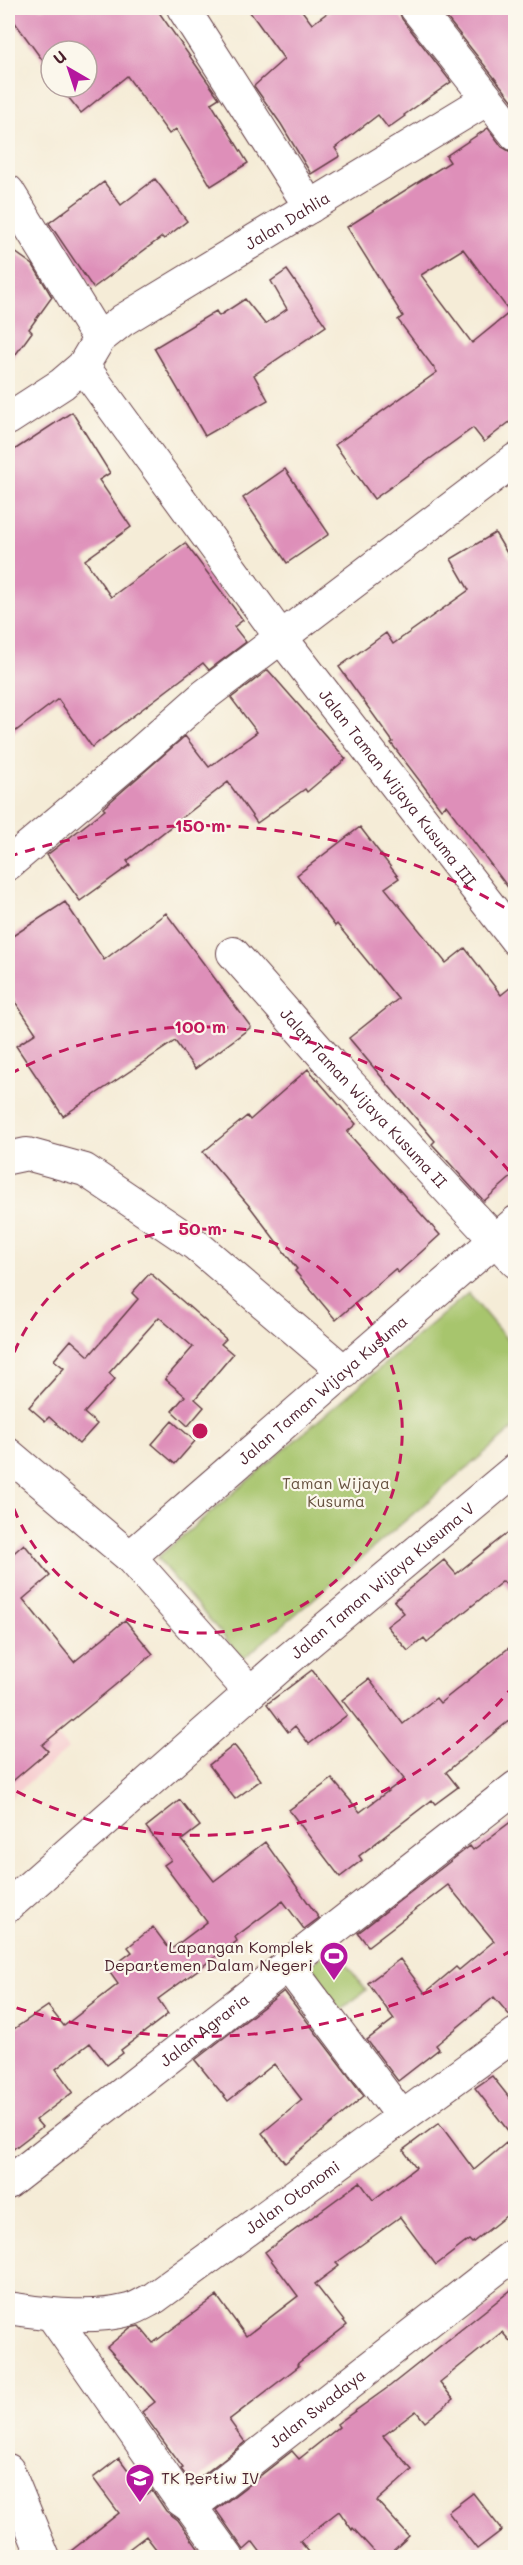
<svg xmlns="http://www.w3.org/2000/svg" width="523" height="2565" font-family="Mali,sans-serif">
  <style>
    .built { fill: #f7cfd1 }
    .green { fill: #a7c56d; stroke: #78724c; stroke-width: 1.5 }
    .building { fill: #de8fb9; fill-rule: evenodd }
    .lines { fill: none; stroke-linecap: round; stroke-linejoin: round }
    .minor-casing { stroke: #643e45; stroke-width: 34 }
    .minor { stroke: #fff; stroke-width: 32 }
    .ring { fill: none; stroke: #c2185b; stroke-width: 3; stroke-dasharray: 10 8 }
    .labels { text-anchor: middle; stroke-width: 4.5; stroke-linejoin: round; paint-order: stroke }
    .street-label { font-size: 16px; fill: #4a1f2b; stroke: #fbf7ec }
    .park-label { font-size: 16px; fill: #66513f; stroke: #fbf7ec }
    .poi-label { font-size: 16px; fill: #4a1f2b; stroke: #fbf7ec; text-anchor: end }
    .centre { fill: #c2185b; stroke: #fbf7ec; stroke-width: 3 }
    .ring-label { font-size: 18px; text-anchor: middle; font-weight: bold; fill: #c2185b; stroke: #fbf7ec; stroke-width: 4.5; stroke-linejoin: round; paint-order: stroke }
  </style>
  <rect width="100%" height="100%" fill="#fbf7ec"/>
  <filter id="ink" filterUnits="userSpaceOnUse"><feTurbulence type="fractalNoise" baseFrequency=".0167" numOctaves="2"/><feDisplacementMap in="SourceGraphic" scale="12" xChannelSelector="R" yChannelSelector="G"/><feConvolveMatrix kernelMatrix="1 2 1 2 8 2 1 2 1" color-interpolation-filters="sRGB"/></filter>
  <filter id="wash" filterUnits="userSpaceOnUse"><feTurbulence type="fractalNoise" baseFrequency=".008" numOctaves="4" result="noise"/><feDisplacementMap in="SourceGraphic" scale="24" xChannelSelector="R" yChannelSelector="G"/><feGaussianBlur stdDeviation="1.35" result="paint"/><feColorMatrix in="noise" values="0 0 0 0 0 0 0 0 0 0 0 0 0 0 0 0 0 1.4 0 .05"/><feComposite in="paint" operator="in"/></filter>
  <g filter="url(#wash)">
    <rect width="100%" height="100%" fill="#f5ecd7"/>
    <!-- built -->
    <path class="built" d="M8 1678 68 1749 8 1800Z"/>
    <!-- green -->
    <path class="green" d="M468 1293 515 1349V1427L243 1659 157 1558Z
      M333 1947 366 1990 336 2014 302 1971Z"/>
    <g id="blocks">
      <!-- building -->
      <path class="building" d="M8 8H156L219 98 211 103 248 163 211 186 176 129 169 134 127 76 81 113 60 87H87V51H51V72L8 13Z
        M247 8H300L312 24 334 8H398L402 19 451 82 404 115 405 116 388 128 378 115 335 148 340 156 311 174 281 124 254 86 284 59Z
        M439 8H509L516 16V105Z
        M488 128 502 147 516 155V417L484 442 473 428 374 499 335 445 437 372 398 320 403 316 347 227 450 162 446 156ZM463 249 510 312 472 343 421 275Z
        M155 179 187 221 164 239 162 237 93 288 49 223 104 182 121 205Z
        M8 247 33 265 52 297 29 329 32 332 8 365Z
        M287 270 326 326 254 375 268 400 205 436 154 348 216 311 219 316 245 299 265 324 287 309 271 281Z
        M72 412 110 473 99 480 131 527 85 560 111 597 185 543 243 620 234 627 246 642 209 670 203 663 92 747 58 699 8 737V454Z
        M285 469 329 534 287 563 243 498Z
        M495 533 516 568V898L446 805 441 809 391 743 393 742 339 667 386 633 393 644 469 590 451 559Z
        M268 670 346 759 307 792 305 789 257 823 228 782 127 861 130 865 80 901 47 855 105 810 103 808 185 736 209 767 257 732 231 698Z
        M360 827 399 878 385 888 446 963 465 948 501 995 516 983V1173L484 1201 432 1144 435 1141 349 1038 398 999 337 924 335 926 297 875Z
        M65 902 104 960 166 913 251 1027 195 1069 175 1041 63 1116 16 1046 36 1033 8 991V939Z
        M308 1069 356 1124 347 1132 440 1235 398 1273 395 1269 336 1320 295 1271 297 1269 251 1208 203 1152 247 1116 250 1120Z
        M150 1273 226 1339 221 1344 233 1354 195 1399 204 1407 188 1426 172 1411 185 1396 165 1379 193 1347 159 1317 109 1373 115 1379 84 1413 97 1424 79 1444 49 1417 45 1421 29 1407 64 1368 54 1360 71 1340 89 1356 138 1299 132 1293Z
        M172 1421 195 1441 175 1464 152 1444Z
        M516 1526V1597L503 1581 427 1642 424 1638 408 1651 387 1626 404 1613 394 1601 444 1560 456 1574Z
        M24 1544 50 1576 23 1599 74 1662 125 1620 153 1654 42 1745 48 1751 8 1785V1558Z
        M516 1642V1715L446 1772 458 1787 435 1804 432 1800 359 1856 362 1860 340 1877 289 1810 332 1779 360 1812 404 1779 342 1700 369 1679 403 1724 436 1698 440 1703Z
        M312 1670 347 1715 309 1744 295 1726 288 1732 267 1704Z
        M234 1745 261 1780 235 1799 209 1765Z
        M180 1800 200 1826 182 1840 214 1881 265 1842 319 1918 304 1929 283 1901 235 1937 237 1941 158 1999 168 2014 121 2050 123 2053 107 2065 90 2043 56 2069 73 2092 36 2120 42 2127 8 2153V2033L48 2006 64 2026 118 1984 108 1970 132 1952 128 1947 153 1927 170 1950 207 1922 164 1865 171 1860 146 1827Z
        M516 1818V2016L511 2017 494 1997 436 2045 439 2049 398 2081 367 2040 394 2019 368 1983 400 1959 425 1993 456 1967 459 1970 494 1941 448 1885 368 1946 358 1933 470 1846 473 1850Z
        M284 1991 364 2096 285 2163 262 2133 302 2100 274 2064 228 2101 195 2060Z
        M492 2076 516 2106V2141L475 2088Z
        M439 2123 474 2170 506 2143 516 2155V2208L472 2243 469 2240 436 2265 400 2217 336 2263 339 2266 315 2284 347 2325 297 2364 299 2366 229 2420 245 2442 192 2484 181 2469 183 2468 142 2412 155 2402 107 2347 130 2328 139 2326 153 2343 217 2296 246 2336 298 2296 265 2252 360 2182 373 2200 416 2167 403 2150Z
        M516 2286V2348L502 2332 440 2382 453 2399 425 2422 416 2411 383 2436 412 2470 377 2501 409 2536 385 2558H380L353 2528 352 2530 339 2511 300 2541 314 2558H265L253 2542 244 2550 216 2510 292 2451 299 2459 339 2427 337 2424 390 2386Z
        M119 2458 146 2494 152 2490 166 2511 178 2520 205 2558H163L146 2536 117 2558H62L119 2513 93 2478Z
        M473 2493 502 2530 477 2549 448 2512Z"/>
    </g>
  </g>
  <g filter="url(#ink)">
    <use href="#blocks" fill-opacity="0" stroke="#643e45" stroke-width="1.5"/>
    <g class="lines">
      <!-- minor casing -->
      <g class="minor-casing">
        <g id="minor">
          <path d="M183 8 310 207"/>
          <path d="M416 8 516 135"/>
          <path d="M8 191 99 339"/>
          <path id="s1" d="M83 366 280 636 516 940"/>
          <path id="s2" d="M8 419 62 384 83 366 99 339 123 320 486 100"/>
          <path d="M8 864 136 756 205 695 516 459"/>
          <path id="s3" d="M233 953 330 1063 516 1262"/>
          <path d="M8 1158 27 1154 85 1170 196 1245 345 1372"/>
          <path d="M8 1454 130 1557 250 1692"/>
          <path id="s4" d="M130 1557 516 1222"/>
          <path id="s5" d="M8 1906 285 1662 516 1469"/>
          <path d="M287 1964 402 2117"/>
          <path id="s6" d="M8 2183 516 1787"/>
          <path id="s7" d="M8 2308C46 2314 90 2320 129 2310 137 2308 146 2302 154 2298L516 2034"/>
          <path id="s8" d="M52 2315 181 2500 191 2507 516 2253"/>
          <path d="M8 2470 44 2558"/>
          <path d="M191 2507 228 2558"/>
        </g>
      </g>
      <!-- minor -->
      <use href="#minor" class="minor"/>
    </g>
  </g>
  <!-- distance rings -->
  <g class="ring">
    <path d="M8 1369A202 202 0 1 1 8 1493"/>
    <path d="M514 1685A404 404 0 0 1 10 1788M10 1074A404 404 0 0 1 514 1177"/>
    <path d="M512 1950A605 605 0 0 1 8 2005M8 857A605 605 0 0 1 512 912"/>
  </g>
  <!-- icons -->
  <defs>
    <g id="stadium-pin" transform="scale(1.5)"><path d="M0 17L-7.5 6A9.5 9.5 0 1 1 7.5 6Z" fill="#b5179e" stroke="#fbf7ec"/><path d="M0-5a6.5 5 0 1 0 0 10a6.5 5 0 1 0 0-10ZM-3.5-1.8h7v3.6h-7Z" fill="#fff"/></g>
    <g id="school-pin" transform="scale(1.5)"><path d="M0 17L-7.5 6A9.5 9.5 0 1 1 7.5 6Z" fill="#b5179e" stroke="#fbf7ec"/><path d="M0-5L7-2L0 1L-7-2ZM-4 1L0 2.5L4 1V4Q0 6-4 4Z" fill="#fff"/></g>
  </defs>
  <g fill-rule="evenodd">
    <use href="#stadium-pin" x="334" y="1956"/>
    <use href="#school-pin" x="140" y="2478"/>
  </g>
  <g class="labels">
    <!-- street labels -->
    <g class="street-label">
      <text dy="6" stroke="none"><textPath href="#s2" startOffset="346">Jalan Dahlia</textPath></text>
      <text dy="6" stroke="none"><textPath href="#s1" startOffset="526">Jalan Taman Wijaya Kusuma III</textPath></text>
      <text dy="6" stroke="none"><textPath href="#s3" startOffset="195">Jalan Taman Wijaya Kusuma II</textPath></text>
      <text dy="6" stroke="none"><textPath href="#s4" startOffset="255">Jalan Taman Wijaya Kusuma</textPath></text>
      <text dy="6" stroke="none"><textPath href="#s5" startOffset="496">Jalan Taman Wijaya Kusuma V</textPath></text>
      <text dy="6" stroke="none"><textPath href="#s6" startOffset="249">Jalan Agraria</textPath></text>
      <text dy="6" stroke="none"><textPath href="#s7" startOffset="321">Jalan Otonomi</textPath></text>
      <text dy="6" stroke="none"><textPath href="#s8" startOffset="398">Jalan Swadaya</textPath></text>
    </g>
    <!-- park labels -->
    <g class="park-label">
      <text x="336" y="1489">Taman Wijaya<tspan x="336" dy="18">Kusuma</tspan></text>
    </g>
    <!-- poi labels -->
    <g class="poi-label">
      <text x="313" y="1953">Lapangan Komplek<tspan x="313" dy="18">Departemen Dalam Negeri</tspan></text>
      <text x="161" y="2484" text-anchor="start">TK Pertiw IV</text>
    </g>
  </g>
  <circle cx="200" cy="1431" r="9" class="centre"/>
  <g class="ring-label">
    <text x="200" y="832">150 m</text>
    <text x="200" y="1033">100 m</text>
    <text x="200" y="1235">50 m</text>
  </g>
  <!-- margin -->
  <rect width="523" height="2565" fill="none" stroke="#fbf7ec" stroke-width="30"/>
  <!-- north arrow -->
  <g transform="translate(69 69) rotate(321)"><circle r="28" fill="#fbf7ec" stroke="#b4a19f" stroke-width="1.5"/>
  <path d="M0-4.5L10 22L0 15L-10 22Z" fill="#b5179e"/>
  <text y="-9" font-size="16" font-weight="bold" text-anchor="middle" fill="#4a1f2b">U</text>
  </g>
</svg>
